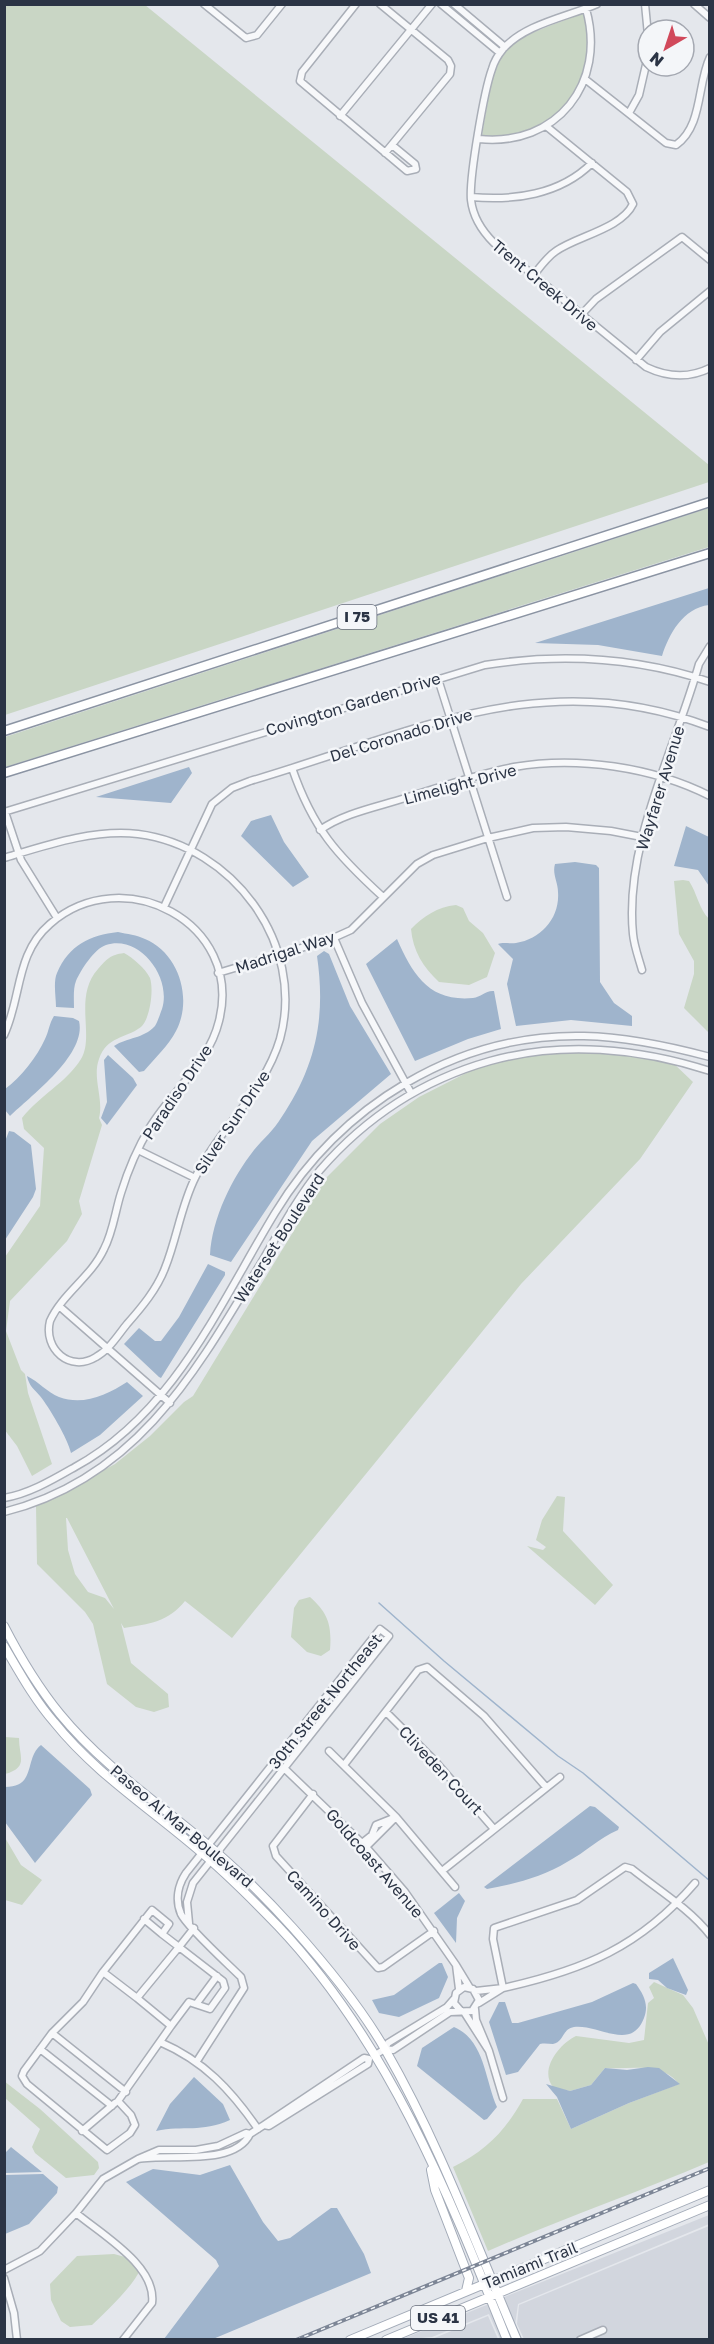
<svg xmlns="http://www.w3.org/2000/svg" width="714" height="2344" font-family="'Golos Text',sans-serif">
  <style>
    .built { fill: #d2d6de }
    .green { fill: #c9d6c5; fill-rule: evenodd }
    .water { fill: #9fb4cc }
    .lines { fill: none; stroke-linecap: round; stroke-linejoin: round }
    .stream { stroke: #9fb4cc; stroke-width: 1.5 }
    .minor-casing { stroke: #a9aeb7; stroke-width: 9 }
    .major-casing { stroke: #a3abb8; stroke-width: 10 }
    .highway-casing { stroke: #8b94a3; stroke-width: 11 }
    .minor { stroke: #f7f8fa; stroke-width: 6 }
    .major { stroke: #fff; stroke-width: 8 }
    .highway { stroke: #fff; stroke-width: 8 }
    .rail-casing { stroke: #7d8696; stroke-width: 4 }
    .rail { stroke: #f4f6f9; stroke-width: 1.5; stroke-dasharray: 4.5; stroke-linecap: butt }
    .labels { text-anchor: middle; stroke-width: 5; stroke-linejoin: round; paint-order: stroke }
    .shield { fill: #f4f6f9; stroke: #676e7b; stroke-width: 1.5 }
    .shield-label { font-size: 15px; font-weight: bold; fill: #2b3445 }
    .street-label { font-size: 16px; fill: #2b3445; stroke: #f4f6f9 }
  </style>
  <rect width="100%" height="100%" fill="#e4e7ec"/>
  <!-- built -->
  <path class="built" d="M709 2215V2224L518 2304 515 2325 520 2339 502 2298Z
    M709 2226V2339H524L517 2324 519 2305Z
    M489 2304 504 2339H500L489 2314 432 2337 400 2340Z
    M488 2316 498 2339H429H432Z"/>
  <!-- green -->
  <path class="green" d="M4 5H145L709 465V482L5 715Z
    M584 13C605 84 554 140 482 136 498 42 495 46 584 13Z
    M709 508V547L5 767V737Z
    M683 880 689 881C697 893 699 909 709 919V1033L684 1008 694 974V961L679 934 674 881Z
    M456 905 463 908 469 921 483 933 495 953 487 977 469 985 439 982C423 967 413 951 411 929 424 916 437 907 456 905Z
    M124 953C133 958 145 968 150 978 154 990 150 1019 141 1027 125 1039 107 1036 99 1059 92 1078 104 1099 99 1118L102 1125 79 1201 82 1214 67 1241 10 1301 6 1331 21 1370 25 1374 28 1393 52 1464 32 1476 17 1446 4 1429 5 1257 40 1206 44 1148 24 1129 22 1118C39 1096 66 1083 81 1059 95 1036 73 997 98 969 107 959 110 955 124 953Z
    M564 1049 626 1052 671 1061 693 1082 640 1159 521 1284 232 1638 185 1601C168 1622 149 1624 124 1628L121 1623 131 1663 168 1694 169 1707 154 1712 136 1707 107 1684 93 1624 85 1612 37 1564 36 1506 115 1464 150 1436 184 1402 193 1396 326 1178 380 1124 419 1097 490 1061ZM66 1518H67L114 1609 105 1598 88 1592 75 1574 68 1550Z
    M557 1496 565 1497 563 1531 613 1585 595 1605 527 1546 543 1550 546 1547 536 1540 542 1520Z
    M310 1597C328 1613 332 1625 330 1650L321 1656 307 1652 291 1637 294 1608 299 1600Z
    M5 1737 19 1738C19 1757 29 1767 5 1774Z
    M4 1836 21 1865 42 1880 22 1905 5 1900Z
    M654 1982 683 1995 693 2008 709 2045V2162C636 2193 561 2219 488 2251L453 2167C486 2151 506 2130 523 2099H557L571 2129 629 2103 679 2084C661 2061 630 2070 605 2068L591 2085 570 2091 554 2088C538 2071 559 2044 576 2036L629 2043 644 2040 648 2003 654 1998 649 1987Z
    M4 2081 40 2109 98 2162 99 2168 94 2175 66 2178 35 2153 32 2147 40 2129 5 2098Z
    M114 2254 125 2257 140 2270C133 2286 106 2312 92 2325L70 2327 61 2321 51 2300 50 2284 77 2256Z"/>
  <!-- water -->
  <path class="water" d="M709 588V605C683 608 669 634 662 656L598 645 535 643Z
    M189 767 192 773 171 803 96 797Z
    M271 815 284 842 309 877 293 887 241 836 251 821Z
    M686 826 709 837V886L698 870 674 866Z
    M575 862 596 865 599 868 600 982 614 1003 632 1016V1026L571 1020 516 1026 507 984 513 959 498 944C503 942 510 944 516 943 541 939 560 918 558 892 558 882 552 874 555 864Z
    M118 932C127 934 137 935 145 939 179 953 193 999 176 1031 169 1045 154 1059 144 1071L139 1072 114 1046C128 1037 143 1039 155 1026 158 1021 160 1014 162 1009 172 978 140 934 106 945 94 949 81 970 76 981 73 988 74 1000 74 1008L56 1007C56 997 53 982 57 973 69 945 90 935 118 932Z
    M397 939C413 975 429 1002 473 998 481 997 486 990 494 991L501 1029 468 1039 415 1061 366 964Z
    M324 951 329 954 350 1006 391 1074 312 1141 231 1262 210 1255C212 1218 232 1178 254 1150 263 1139 274 1130 281 1118 316 1066 326 1018 317 956Z
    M54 1016 73 1018 79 1021C87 1054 32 1095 10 1116L5 1110V1089C21 1077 37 1057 45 1039 49 1031 49 1024 54 1016Z
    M108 1055 133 1078 137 1085 107 1125 101 1118 107 1102 104 1060Z
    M9 1131 14 1132 31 1145 36 1189 33 1197 5 1240 4 1144Z
    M208 1264 225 1272V1275L161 1378 159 1377 124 1344 139 1328 155 1341H161L179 1317Z
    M27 1376C39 1382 47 1392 59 1397 83 1406 107 1395 127 1382L143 1396 100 1435 71 1453C68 1439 49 1407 40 1396 34 1389 29 1386 27 1376Z
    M41 1745 90 1789 92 1795 35 1863 5 1822V1787C37 1787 24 1758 41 1745Z
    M590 1806 595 1807 619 1827 618 1830C599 1838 586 1852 567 1862 543 1877 514 1884 487 1889L484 1887Z
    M459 1893 465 1901 457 1918 456 1943 434 1913Z
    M673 1958 688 1990 686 1995 667 1988 658 1980 649 1979V1973Z
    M439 1963H442L448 1977 439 1998 399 2017 379 2013 372 2000 394 1995Z
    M633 1983 636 1984C644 1995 649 2005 644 2018 631 2052 599 2024 574 2027 562 2029 564 2042 553 2044 549 2044 545 2043 540 2044L518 2072 506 2075 489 2022 499 2002H505L512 2023H518L592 2002Z
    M454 2027C485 2040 485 2081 497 2107L487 2119 484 2120 417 2066 422 2048Z
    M648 2067 659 2068 680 2084 629 2103 571 2129 557 2097 546 2084 570 2091 591 2085 605 2068 627 2070Z
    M194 2077 223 2104 230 2120C201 2133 184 2125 156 2131L170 2104Z
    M11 2147 42 2172 5 2173V2153Z
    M230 2165 263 2222 278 2241 290 2238 331 2208H337L364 2254 371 2273 213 2339H164L219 2266 216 2260 126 2182 153 2169 200 2175Z
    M43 2174 58 2187 57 2193 29 2224 5 2234V2175Z"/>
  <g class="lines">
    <!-- stream -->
    <path class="stream" d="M379 1603 444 1661 558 1756 583 1773 710 1881"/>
    <!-- minor casing -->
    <g class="minor-casing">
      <path id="minor" d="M204 4 246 38 257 35 282 4
        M356 4 302 72 300 81 407 171 416 169 415 164 392 145
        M380 4 448 60 451 66 450 74 385 153
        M441 4 500 53
        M454 4 505 47
        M597 4C567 17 525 24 503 49 498 55 494 62 492 69 484 91 469 178 471 200 473 218 482 231 494 243L646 367C667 377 688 379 710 368
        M645 4 648 35
        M694 4 710 18
        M585 79 666 143 676 145C703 126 697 84 710 57
        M629 113 639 95 648 56
        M340 116 432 4
        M479 139C557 147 607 83 586 9
        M471 197C513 201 560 195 592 163
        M533 276C540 267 547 257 556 251 577 236 621 229 633 204L627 192 546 126
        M581 315 596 299 682 237 710 260
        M636 360 660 332 710 291
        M438 679 507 897
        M292 768C313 829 337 855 383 897
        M4 812 485 665C562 653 636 657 710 682
        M5 812 21 860 57 918
        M320 830C344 813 377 807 405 798 441 787 477 774 514 767 577 756 653 767 710 796
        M4 858C47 845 93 829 138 834 233 846 306 944 280 1039 264 1093 219 1128 195 1178 181 1206 177 1238 165 1268 157 1289 142 1307 127 1324 118 1335 109 1350 96 1357 70 1373 43 1349 50 1321 62 1294 91 1277 104 1249 113 1232 115 1212 121 1193 128 1170 138 1147 150 1127 172 1091 209 1063 219 1021 244 923 123 860 50 924 15 954 22 997 4 1035
        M164 907 212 804 232 788 250 781C408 735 543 662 710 727
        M334 938 362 1003 411 1093
        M642 970C639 959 634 946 633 934 624 844 675 750 699 664L710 646
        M218 973 331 939 351 930 417 864 433 855 488 838 533 828 566 827 611 831 642 837
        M138 1150 195 1178
        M59 1306 170 1403
        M4 1498C29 1494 54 1479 75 1467 174 1413 219 1305 275 1213 340 1106 456 1033 584 1036 627 1037 669 1046 710 1057
        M4 1512C139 1478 198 1368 264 1258 281 1229 298 1197 320 1170 366 1117 423 1080 490 1061 562 1041 639 1048 710 1071
        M386 1712 435 1761 494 1829
        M329 1751 396 1817 455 1887
        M344 1765 418 1670 427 1667 484 1716 546 1787
        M285 1769 366 1847 405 1892 456 1965
        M313 1794 273 1846 276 1856 378 1968 383 1967 434 1931
        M362 1843 372 1835 376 1825 396 1817
        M366 1847 395 1818
        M442 1871 560 1777
        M695 1883C640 1947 584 1970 503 1988L493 1939 494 1928 577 1900 625 1867 632 1869C657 1889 690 1909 710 1935
        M152 1910 169 1924 162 1934 179 1947 137 1998 171 2026 118 2101 131 2115 135 2125 130 2133 107 2150 27 2084 22 2076 24 2071 52 2033 83 2002 103 1972Z
        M144 1919 162 1934
        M189 1923 187 1902 193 1883 389 1636 380 1629 186 1873C178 1885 175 1900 181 1914 187 1927 228 1964 241 1977L244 1988 197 2061
        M103 1972 137 1998
        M459 1989 456 1965 470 1988
        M476 1991 503 1988 479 2003
        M197 2003 217 1976
        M464 2012 489 2051 476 2020 475 2009
        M171 2026 189 2002 210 2009 225 1988 223 1981 179 1947 194 1928
        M52 2033 126 2092
        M160 2042C204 2061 231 2090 258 2129
        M40 2049 112 2106
        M385 2049 388 2043 447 2007 454 1999
        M489 2051 503 2098
        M375 2055 385 2049 393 2050 450 2012 472 2011 479 2000 473 1989 464 1987 456 1993 454 2003 460 2010
        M364 2058 369 2059 368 2064 269 2126 264 2125Z
        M82 2131 115 2103
        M250 2134C234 2167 168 2153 138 2159L159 2150H196L218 2146 246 2133 250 2134 264 2125
        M76 2213 103 2179 138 2159
        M4 2270 40 2251 76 2213C101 2234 157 2266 152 2303L123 2340
        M4 2278 14 2313 17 2340
        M580 2340 603 2330"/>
    </g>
    <!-- major casing -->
    <g class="major-casing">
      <path id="major" d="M4 1626C20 1657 38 1687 60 1714 100 1763 154 1800 202 1840 235 1867 265 1897 293 1928 327 1966 361 2007 386 2051 439 2143 475 2242 517 2340
        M4 1646C20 1673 34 1699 54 1722 94 1772 148 1807 196 1848 225 1872 252 1899 278 1926 388 2042 448 2193 507 2340
        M431 2170 435 2190 469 2278 466 2291
        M350 2340 710 2190
        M386 2340 710 2205"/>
    </g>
    <!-- highway casing -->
    <g class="highway-casing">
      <path id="highway" d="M4 731 710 502
        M4 773 710 553"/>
    </g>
    <!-- minor -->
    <use href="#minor" class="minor"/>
    <!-- major -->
    <use href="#major" class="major"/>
    <!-- highway -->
    <use href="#highway" class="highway"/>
    <!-- rail casing -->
    <g class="rail-casing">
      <path id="rail" d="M296 2340 710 2168"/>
    </g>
    <!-- rail -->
    <use href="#rail" class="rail"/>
  </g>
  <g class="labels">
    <!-- shield labels -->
    <g class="shield">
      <rect x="337.5" y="605" width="39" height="24" rx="4.5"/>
      <rect x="411" y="2306" width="54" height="24" rx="4.5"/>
    </g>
    <g class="shield-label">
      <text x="357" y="622">I 75</text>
      <text x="438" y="2323">US 41</text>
    </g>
    <!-- street labels -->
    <g class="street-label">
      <text transform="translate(545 285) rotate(40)" y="6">Trent Creek Drive</text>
      <text transform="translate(353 704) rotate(-17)" y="6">Covington Garden Drive</text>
      <text transform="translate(401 735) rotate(-17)" y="6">Del Coronado Drive</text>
      <text transform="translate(460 784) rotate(-15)" y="6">Limelight Drive</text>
      <text transform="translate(660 788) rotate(-73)" y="6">Wayfarer Avenue</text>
      <text transform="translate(285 952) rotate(-18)" y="6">Madrigal Way</text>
      <text transform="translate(177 1092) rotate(-56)" y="6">Paradiso Drive</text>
      <text transform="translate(232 1122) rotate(-56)" y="6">Silver Sun Drive</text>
      <text transform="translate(279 1238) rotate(-57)" y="6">Waterset Boulevard</text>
      <text transform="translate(325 1701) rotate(-51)" y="6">30th Street Northeast</text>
      <text transform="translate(441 1770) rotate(47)" y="6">Cliveden Court</text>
      <text transform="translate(182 1826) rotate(40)" y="6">Paseo Al Mar Boulevard</text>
      <text transform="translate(375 1863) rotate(49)" y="6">Goldcoast Avenue</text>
      <text transform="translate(324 1910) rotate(48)" y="6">Camino Drive</text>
      <text transform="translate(530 2265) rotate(-22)" y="6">Tamiami Trail</text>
    </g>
  </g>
  <!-- border -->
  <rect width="714" height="2344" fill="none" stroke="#2b3445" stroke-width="12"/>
  <!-- north arrow -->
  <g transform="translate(666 48) rotate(219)"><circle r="28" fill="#f4f6f9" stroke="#a4a8b1" stroke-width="1.5"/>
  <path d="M0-4.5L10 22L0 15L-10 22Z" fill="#d1495b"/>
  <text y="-9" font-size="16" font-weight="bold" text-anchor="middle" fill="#2b3445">N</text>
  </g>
</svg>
